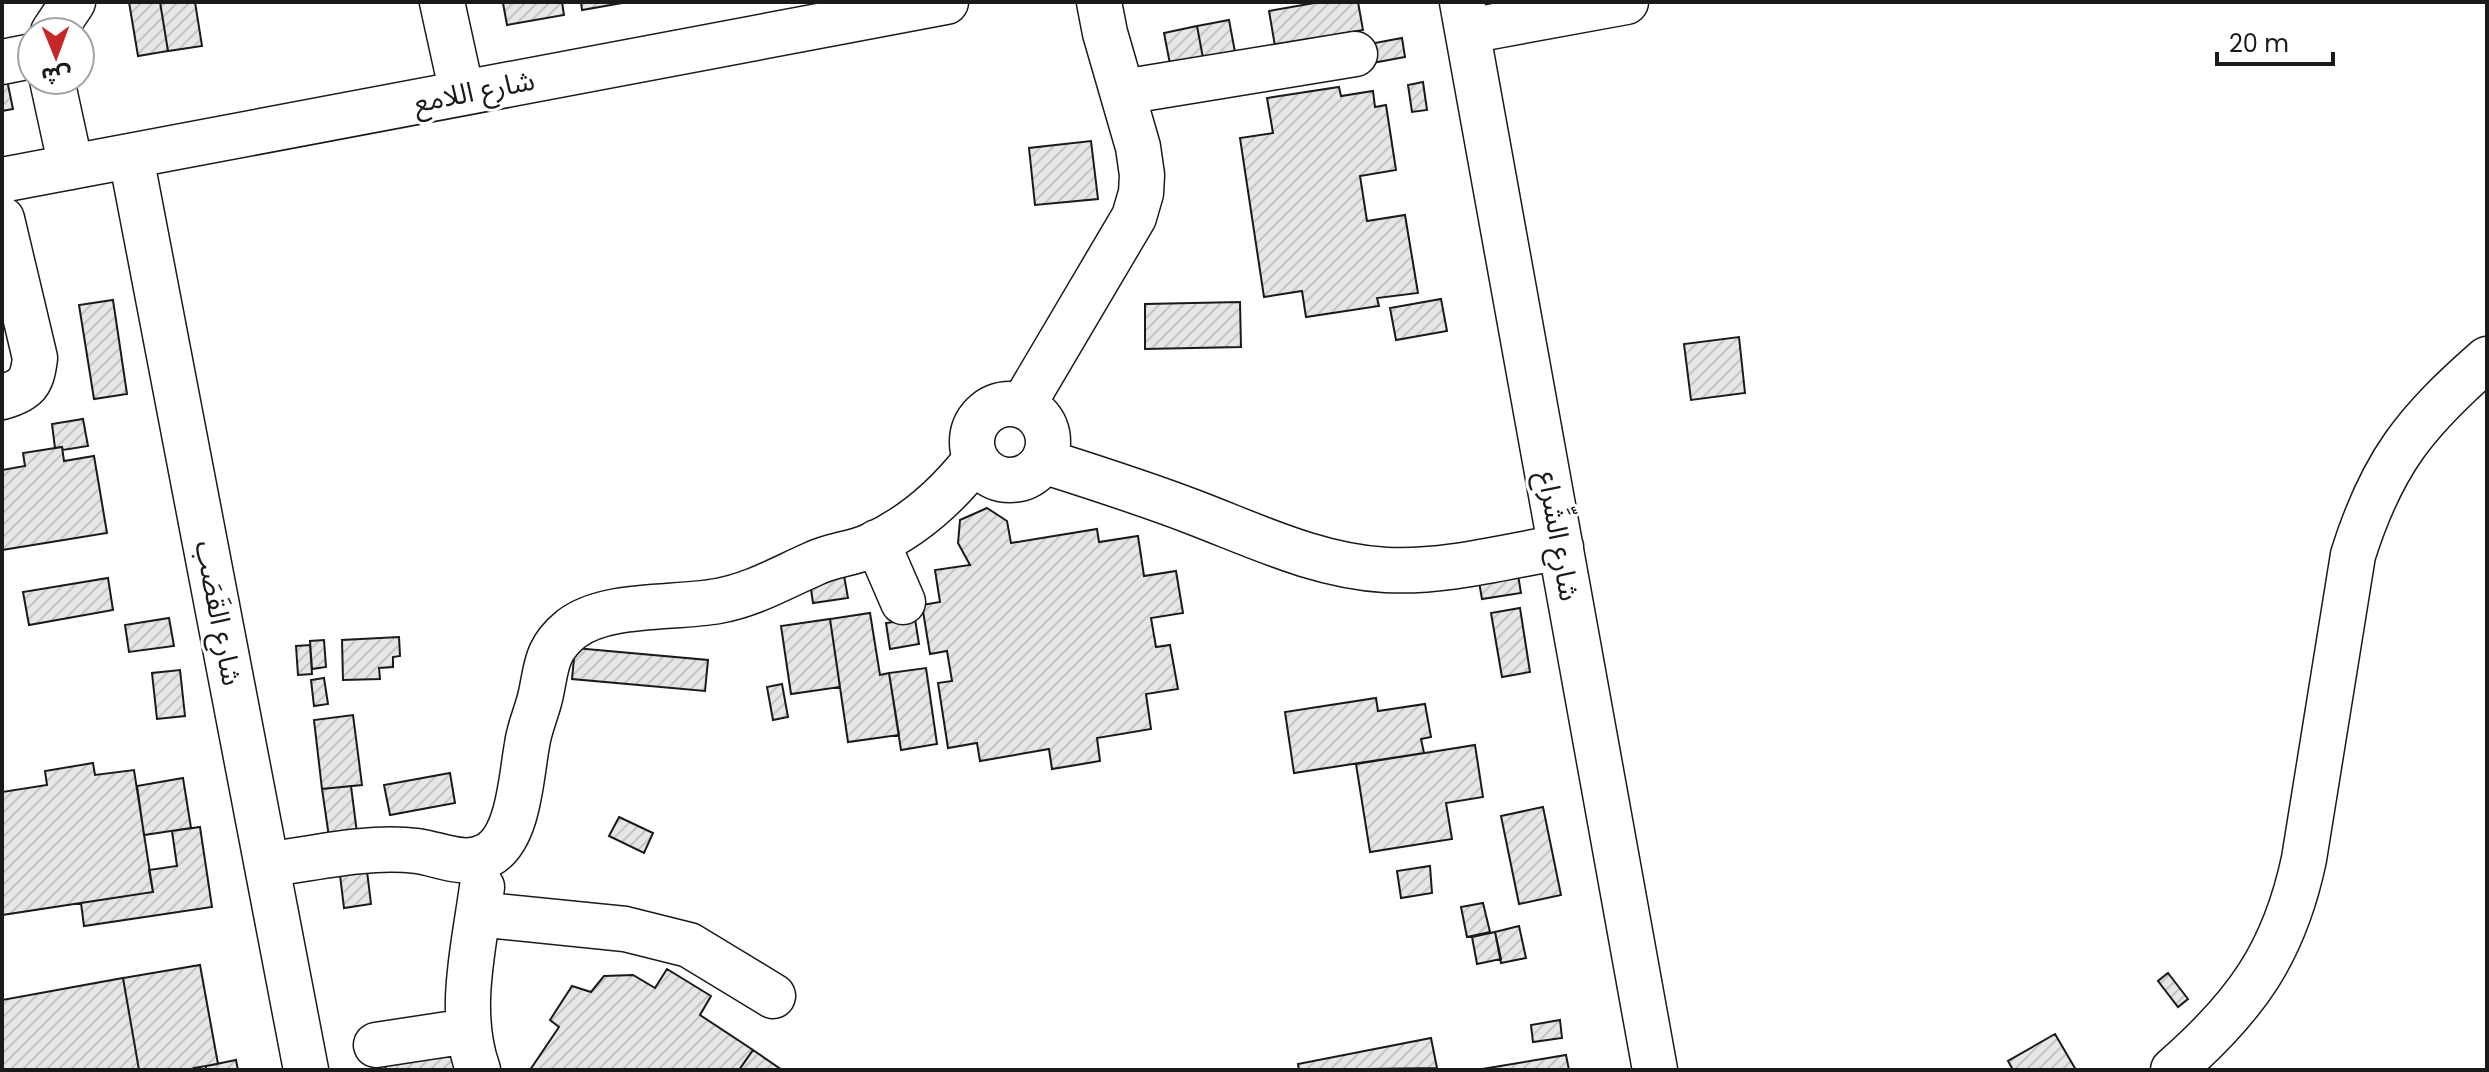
<svg xmlns="http://www.w3.org/2000/svg" width="2489" height="1072" font-family="Poppins,'Noto Sans Arabic',sans-serif">
  <style>
    .building { fill: url(#building-hatch); stroke: #1a1a1a; stroke-width: 2 }
    .lines { fill: none; stroke-linecap: round; stroke-linejoin: round }
    .minor-casing { stroke: #1a1a1a; stroke-width: 47 }
    .minor { stroke: #fff; stroke-width: 44 }
    .labels { text-anchor: middle; stroke-width: 6; stroke-linejoin: round; paint-order: stroke }
    .street-label { font-size: 28px; fill: #1a1a1a; stroke: #fff }
  </style>
  <defs>
    <pattern id="building-hatch" width="6" height="6" patternUnits="userSpaceOnUse" patternTransform="scale(2)"><rect width="6" height="6" fill="#e6e6e6"/><path d="M-1 1l2-2M0 6l6-6M5 7l2-2" fill="none" stroke="#c5c5c5"/></pattern>
  </defs>
  <rect width="100%" height="100%" fill="#fff"/>
  <!-- building -->
  <path class="building" d="M129 2H160L168 51 138 56Z
    M160 2H195L202 46 168 51Z
    M562 2 564 15 507 25 503 3Z
    M581 2H628L582 10Z
    M1320 2H1358L1363 30 1275 46 1269 11Z
    M1229 20 1235 52 1203 58 1197 26Z
    M1197 26 1203 58 1170 64 1164 33Z
    M1402 38 1405 57 1367 64 1364 45Z
    M7 80 13 109 2 111V81Z
    M1423 82 1427 110 1412 112 1408 85Z
    M1339 87 1341 96 1373 91 1375 107 1386 105 1396 170 1360 176 1367 221 1405 215 1418 293 1377 298 1379 306 1306 317 1302 291 1264 297 1240 138 1273 133 1267 98Z
    M1091 141 1098 199 1035 205 1029 148Z
    M1441 299 1447 331 1396 340 1390 308Z
    M113 300 127 394 94 399 79 305Z
    M1240 302 1241 347 1145 349V304Z
    M1739 337 1745 393 1691 400 1684 344Z
    M83 419 88 446 63 450 62 447 55 448 52 424Z
    M62 447 64 461 94 456 107 533 2 550V470L25 466 23 453Z
    M987 508 1007 521 1011 543 1097 529 1099 542 1138 536 1144 576 1176 571 1183 613 1151 618 1156 647 1170 645 1178 689 1146 694 1151 729 1097 738 1100 761 1052 769 1049 749 980 761 977 743 948 748 938 683 952 681 947 651 930 654 922 605 940 602 935 570 970 565 958 543 960 520Z
    M1517 569 1521 593 1482 599 1478 576Z
    M843 570 848 598 813 603 809 575Z
    M108 578 113 610 29 625 23 592Z
    M1520 608 1530 672 1502 677 1491 613Z
    M870 613 880 675 889 673 899 735 848 742 830 619Z
    M169 618 174 646 129 652 125 625Z
    M830 619 840 687 791 694 781 626Z
    M915 619 919 644 890 649 886 623Z
    M399 637 400 656 393 657V667L379 668 380 679 343 680 342 640Z
    M324 640 326 667 312 669 310 641Z
    M310 645 312 674 298 675 296 646Z
    M575 648 708 660 705 691 572 679Z
    M926 668 937 744 901 750 889 673Z
    M180 670 185 716 157 719 152 673Z
    M324 678 328 704 314 706 311 680Z
    M782 684 788 717 773 720 767 687Z
    M1376 698 1378 711 1425 704 1431 737 1421 739 1424 753 1294 773 1285 712Z
    M353 715 362 785 322 789 314 720Z
    M1475 745 1483 797 1446 803 1452 839 1370 852 1356 764Z
    M93 763 95 775 134 770 153 892 2 915V792L47 785 45 771Z
    M450 773 455 803 390 815 384 785Z
    M183 778 191 828 144 835 137 786Z
    M351 786 357 833 329 837 322 789Z
    M1543 807 1561 895 1519 904 1501 816Z
    M619 817 653 833 644 853 609 836Z
    M200 827 212 907 84 926 81 903 153 892 149 870 177 866 172 831Z
    M1430 866 1432 893 1401 898 1397 871Z
    M367 871 371 904 344 908 340 875Z
    M1483 903 1490 932 1467 937 1461 907Z
    M1519 926 1526 958 1501 963 1495 932Z
    M1495 932 1501 959 1477 964 1472 937Z
    M200 965 218 1064 194 1068 195 1070H139L123 978Z
    M667 969 711 996 700 1015 753 1050 739 1070H530L559 1027 550 1020 572 986 591 992 604 976 633 975 655 988Z
    M2168 973 2188 999 2178 1007 2158 981Z
    M123 978 139 1070H2V1000Z
    M1560 1020 1562 1038 1533 1042 1531 1025Z
    M2055 1034 2076 1070H2013L2008 1061Z
    M1431 1038 1437 1068 1299 1070 1298 1064Z
    M753 1050 782 1070H739Z
    M455 1055 457 1070H386L385 1065Z
    M1566 1055 1569 1070H1476Z
    M236 1060 238 1070H206V1066Z"/>
  <g class="lines">
    <!-- minor casing -->
    <g class="minor-casing">
      <path id="minor" d="M442 2 462 93
        M1462 2 1655 1070
        M1468 31 1626 2
        M53 32 73 2
        M2 62 32 56
        M52 80 71 167
        M1123 92 1355 54
        M131 157 306 1070
        M2 180 946 2
        M2 219 35 358C32 383 27 390 2 397
        M972 442a38 38 0 1 1 76 0a38 38 0 1 1-76 0Z
        M1023 405 1134 217 1141 193 1142 175 1138 147 1105 33 1099 2
        M1043 461C1093 477 1144 493 1193 512 1256 536 1317 566 1386 570 1444 573 1504 557 1561 547
        M877 542 903 602
        M267 865C314 858 370 845 417 851 440 854 465 868 488 855 519 838 521 777 527 745 529 729 536 714 540 698 547 669 544 651 571 629 606 602 674 609 718 601 752 595 781 578 813 564 831 555 852 554 870 546 913 527 948 495 976 459
        M478 914 625 929 689 945 773 996
        M376 1045 468 1031
        M478 1070C457 1011 474 947 482 887
        M2173 1070C2245 1007 2284 954 2304 859L2353 555C2382 463 2415 422 2487 359"/>
    </g>
    <!-- minor -->
    <use href="#minor" class="minor"/>
  </g>
  <g class="labels">
    <!-- street labels -->
    <g class="street-label">
      <text transform="translate(474 91) rotate(-11)" y="10">شارع اللامع</text>
      <text transform="translate(1559 536) rotate(80)" y="10">شارع الشِّراع</text>
      <text transform="translate(219 613) rotate(79)" y="10">شارع القَصَب</text>
    </g>
  </g>
  <!-- border -->
  <rect width="2489" height="1072" fill="none" stroke="#1a1a1a" stroke-width="8"/>
  <!-- north arrow -->
  <g transform="translate(56 56) rotate(179)"><circle r="38" fill="#ffffff" stroke="#a3a3a3" stroke-width="2"/>
  <path d="M0-6L14 30L0 20L-14 30Z" fill="#c62828"/>
  <text y="-12" font-size="22" font-weight="bold" text-anchor="middle" fill="#1a1a1a">ش</text>
  </g>
  <!-- scale -->
  <path d="M2217 52v12h116v-12" fill="none" stroke="#1a1a1a" stroke-width="4"/>
  <text x="2229" y="52" font-size="24" fill="#1a1a1a" stroke="#ffffff" stroke-width="6" paint-order="stroke">20 m</text>
</svg>
